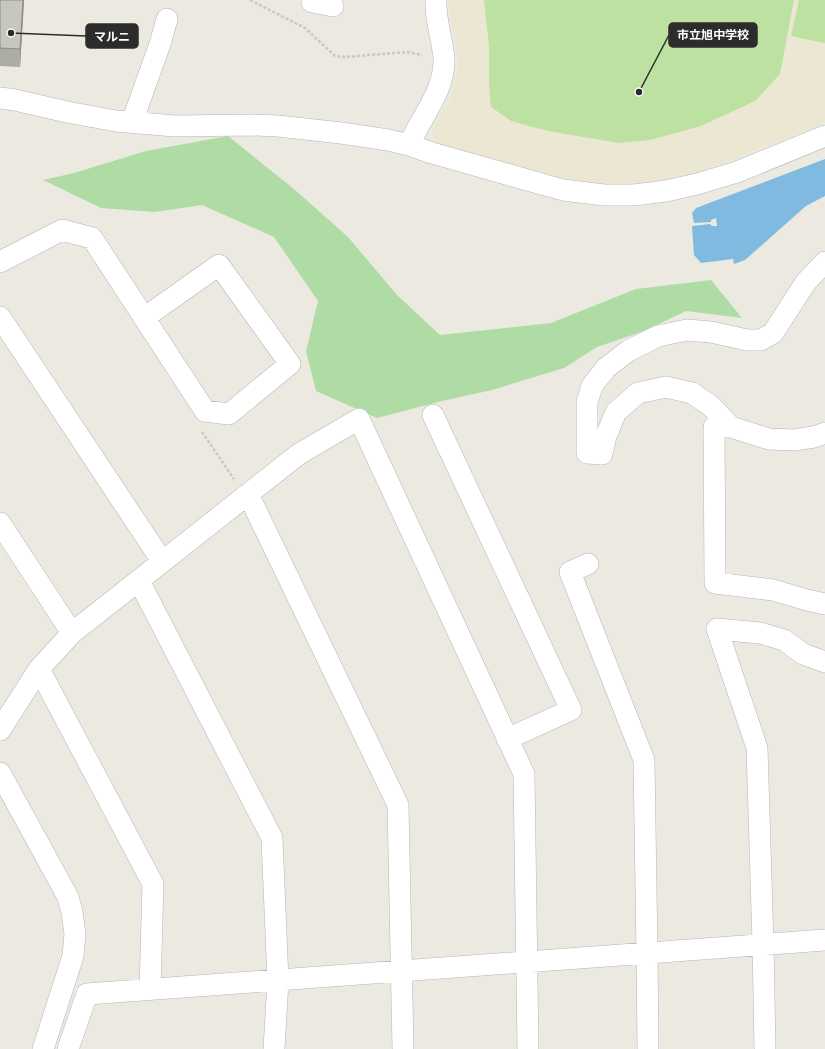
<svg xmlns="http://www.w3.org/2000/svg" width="825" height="1049" font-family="'Sofia Sans Condensed','Noto Sans JP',sans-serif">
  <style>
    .education { fill: #ebe7d3 }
    .green { fill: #afdca4 }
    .pitch { fill: #bde1a1 }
    .water { fill: #81bae1 }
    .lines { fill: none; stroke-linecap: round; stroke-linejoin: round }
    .minor-casing { stroke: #b4b5be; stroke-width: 22 }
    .path { stroke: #c8c8c8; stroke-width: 2.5; stroke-dasharray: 3 2; stroke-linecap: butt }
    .minor { stroke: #fff; stroke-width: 21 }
    .wall { fill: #acaba4 }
    .shaded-wall { fill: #8c8b86 }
    .building { fill: #c8c7bf; stroke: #8c8b86 }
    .leader { fill: none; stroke: #2c2c2c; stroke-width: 1.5 }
    .callout-dot { fill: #2c2c2c; stroke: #fff; stroke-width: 1.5 }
    .callout { fill: #2c2c2c; stroke: #2c2c2c; stroke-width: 1.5 }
    .callout-label { font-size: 12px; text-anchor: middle; font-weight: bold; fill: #fff }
  </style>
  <rect width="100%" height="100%" fill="#ece9e1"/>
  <!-- education -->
  <path class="education" d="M449 0H825V123L699 172 678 179 649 183 622 185 601 186 581 182 505 164 438 144 432 129 449 102 456 82 458 68V58L454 32 450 18Z"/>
  <!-- green -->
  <path class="green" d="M228 136 294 189 348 237 397 295 440 335 551 323 636 289 711 280 742 318 686 311 644 331 597 347 564 368 492 390 442 401 377 418 316 391 306 351 318 301 274 237 202 205 155 212 101 208 43 180 74 173 146 151Z"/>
  <!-- pitch -->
  <path class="pitch" d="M484 0H794L780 74 755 101 701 126 650 140 619 143 548 131 511 121 491 107 489 86V45Z
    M799 0H825V43L791 36Z"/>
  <!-- water -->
  <path class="water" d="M825 159V196L806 206 745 260 734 264 733 259 701 263 694 255 692 226 710 224 712 226H717L716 218 711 220V222L694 223 692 213 696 208Z"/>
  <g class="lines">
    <!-- minor casing -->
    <g class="minor-casing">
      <path id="minor" d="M312 0V2L333 6
        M0 98 15 100 67 112 116 121 175 126 252 125 278 126 341 133 388 140 409 145 432 153 563 190 604 195H634L666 191 697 184 737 172 825 136
        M132 122 160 44 167 19
        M409 145C413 137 417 128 422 120 433 101 445 81 444 58 442 38 435 19 436 0
        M0 262 62 230 92 238 205 411 229 414 290 364 219 265 144 318
        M0 317 162 561
        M433 415 571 710 507 739
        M731 427 711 406 692 393 666 387 638 393 616 412 606 436 602 454 587 453V402L592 386 606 368 628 351 658 336 687 330 711 332 747 340H761L773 333 806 282 825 262
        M825 433 814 437 794 440 769 439 731 427H714L715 583 773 590 807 600 825 604
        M248 494 398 805 403 1049
        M0 523 72 633
        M588 564 570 572 644 760 647 953 648 1049
        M139 581 272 838 278 981 274 1049
        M39 669 153 884 150 989
        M0 730 39 669 72 633 299 454 359 419 524 774 528 1049
        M0 773 68 897 72 912 75 934 73 956 43 1049
        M68 1049 87 994 825 940
        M765 1049 763 944 757 748 717 629 760 633 784 640 803 654 825 662"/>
    </g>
    <!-- path -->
    <path class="path" d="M250 0 305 28 335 56 345 57 408 52 422 55
      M202 432 234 479"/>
    <!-- minor -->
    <use href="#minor" class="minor"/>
  </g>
  <!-- wall -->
  <path class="wall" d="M0 0H24L20 67 0 66Z"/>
  <!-- shaded-wall -->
  <path class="shaded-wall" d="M23 0H24L20 67V49Z"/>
  <!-- building -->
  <path class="building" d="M0 0H23L20 49 0 48Z"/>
  <!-- callouts -->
  <path class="leader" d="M639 92L669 35M11 33L86 36"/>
  <g class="callout-dot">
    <circle cx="639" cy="92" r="4"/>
    <circle cx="11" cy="33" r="4"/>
  </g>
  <g class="callout">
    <rect x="669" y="23" width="88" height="24" rx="4"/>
    <rect x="86" y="24" width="52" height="24" rx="4"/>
  </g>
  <g class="callout-label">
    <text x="713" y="39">市立旭中学校</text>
    <text x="112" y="41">マルニ</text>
  </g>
</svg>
